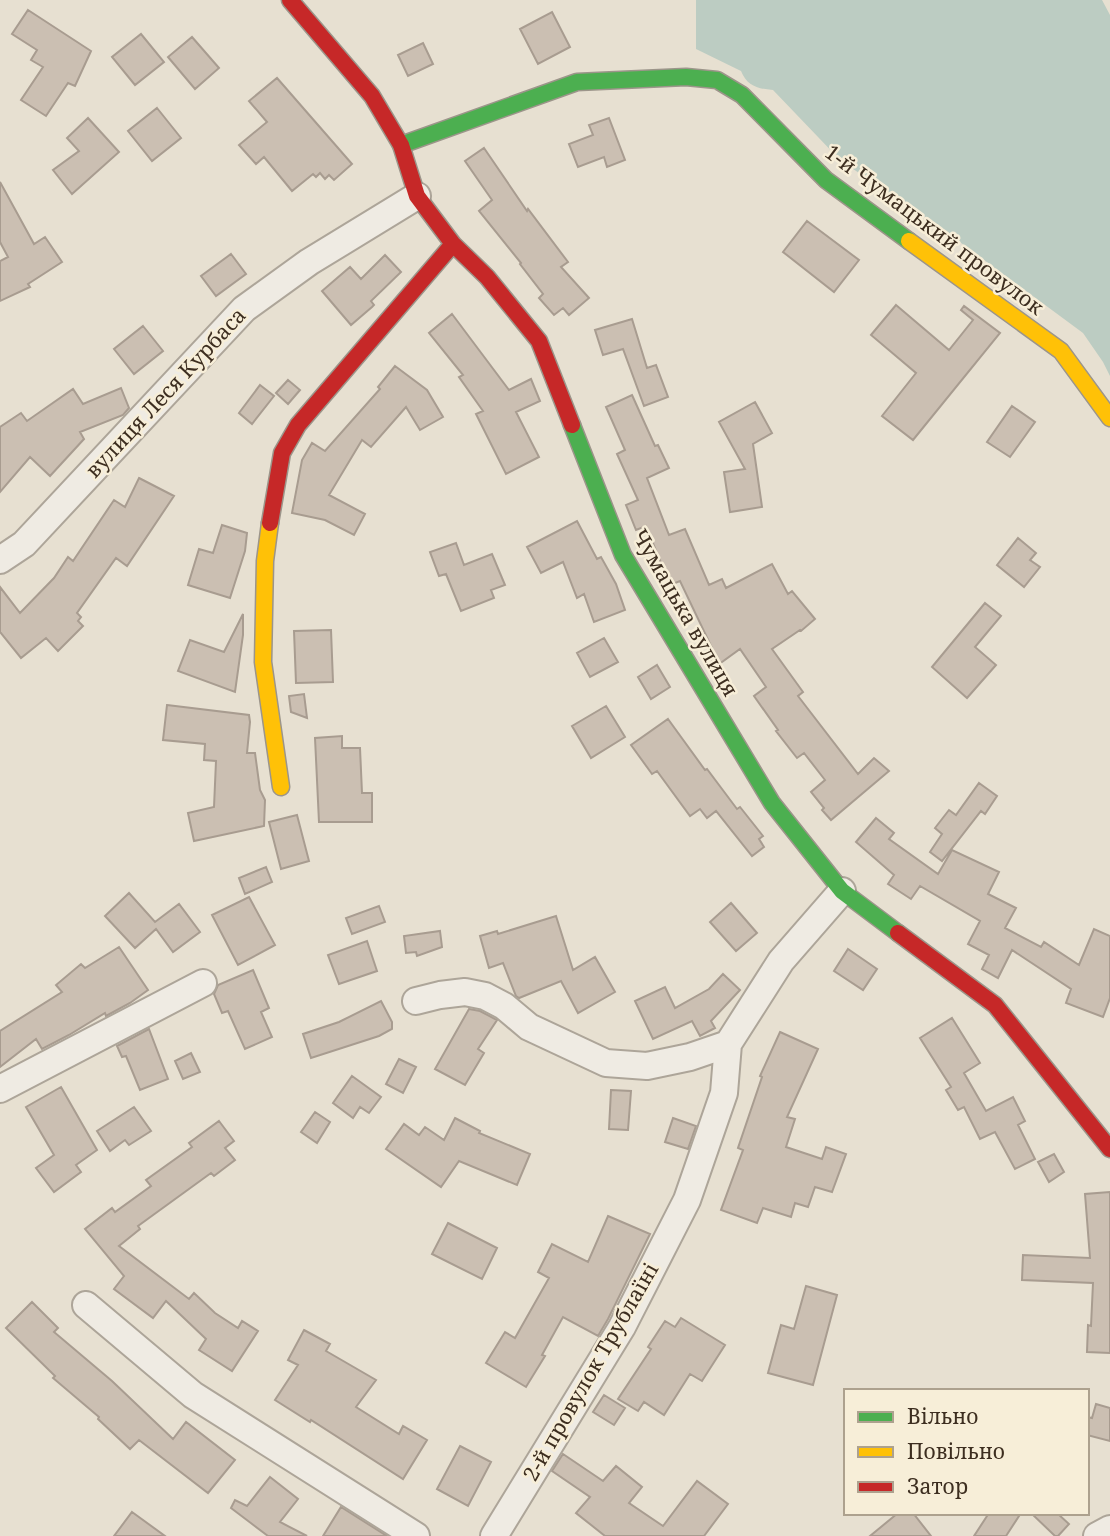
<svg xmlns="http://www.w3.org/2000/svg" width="1110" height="1536" font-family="'Noto Serif',serif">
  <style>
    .water { fill: #bcccc2 }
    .building { fill: #cbbfb2; stroke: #a89c90; stroke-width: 2 }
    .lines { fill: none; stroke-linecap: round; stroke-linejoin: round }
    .street-casing { stroke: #ada599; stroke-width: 30 }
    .fast-casing { stroke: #9c958a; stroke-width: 19 }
    .slow-casing { stroke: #9c958a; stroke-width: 19 }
    .jam-casing { stroke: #9c958a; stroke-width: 19 }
    .street { stroke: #efebe3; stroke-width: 26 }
    .fast { stroke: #4caf50; stroke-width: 16 }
    .slow { stroke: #ffc107; stroke-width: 16 }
    .jam { stroke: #c62828; stroke-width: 16 }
    .labels { text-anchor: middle; stroke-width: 5; stroke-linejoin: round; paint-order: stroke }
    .street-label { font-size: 21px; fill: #3d2e20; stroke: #f7eed8 }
  </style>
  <rect width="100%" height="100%" fill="#e7e0d1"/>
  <!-- water -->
  <path class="water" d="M696 0H1102L1110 15V376L1103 362 1083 333 930 220 841 161 773 90C758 89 747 86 741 71L696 49Z"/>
  <!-- building -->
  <path class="building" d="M28 10 91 51 75 86 68 83 46 116 21 100 43 67 31 60 37 50 12 34Z
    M552 12 570 47 538 64 520 29Z
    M141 34 164 62 135 85 112 57Z
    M192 37 219 68 195 89 168 57Z
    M423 43 433 64 408 76 398 55Z
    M277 78 352 164 334 180 329 175 325 179 320 173 316 177 313 174 292 191 264 157 256 164 239 145 267 122 249 101Z
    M157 108 181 138 152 161 128 131Z
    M88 118 119 152 72 194 53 170 79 151 67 138Z
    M609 118 625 160 607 167 604 157 578 167 569 144 593 135 589 125Z
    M484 148 527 211 528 209 568 262 561 267 589 298 569 315 563 308 554 315 539 298 543 294 520 264 521 263 479 211 492 200 465 161Z
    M0 182 34 244 45 237 62 262 28 284 30 287 0 301V261L8 257 0 242Z
    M807 221 859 260 834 292 783 252Z
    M231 254 246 274 216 296 201 276Z
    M385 255 401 272 371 301 374 305 372 307 351 325 322 291 350 267 361 279Z
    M896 305 949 350 973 320 961 310 964 306 1000 333 913 440 882 416 916 373 871 335Z
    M452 314 509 390 531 379 540 401 516 412 539 457 506 474 476 414 483 411 459 377 463 375 429 333Z
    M632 319 647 368 656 365 668 397 644 406 623 349 603 355 595 330Z
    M143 326 163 351 134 374 114 349Z
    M395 366 427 390 443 417 420 430 406 407 371 447 362 440 329 495 365 514 354 535 325 520 292 513 302 460 312 443 325 451 380 389 378 387Z
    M288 380 300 390 288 404 276 393Z
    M260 385 274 396 252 424 239 413Z
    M121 388 129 408 123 415 80 432 84 439 50 476 30 457 0 492V427L21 413 27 421 73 389 83 404Z
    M632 395 655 446 658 445 669 468 647 478 669 535 685 529 709 585 722 579 726 588 772 564 788 594 792 591 815 619 801 631 800 630 772 649 803 692 798 696 858 774 874 758 889 771 831 820 822 810 824 808 811 792 825 780 804 753 797 758 776 731 778 730 754 696 766 687 740 649 715 667 706 653 712 648 680 581 670 585 646 526 636 530 626 505 638 500 617 454 625 450 606 407Z
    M755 402 772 433 753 444 762 507 730 512 724 472 745 469 719 422Z
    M1012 406 1035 422 1010 457 987 442Z
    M139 478 174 496 127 566 116 558 77 613 81 617 78 621 83 626 58 651 46 638 21 658 0 632V587L20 613 54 578 68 557 73 561 114 500 125 507Z
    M577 521 597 559 601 557 616 584 625 610 594 622 584 594 577 598 563 562 541 573 527 547Z
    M222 525 247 533 245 551 230 598 188 585 199 549 213 553Z
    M1018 538 1036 553 1030 560 1040 567 1024 587 997 565Z
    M456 543 464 565 492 554 505 585 491 590 494 598 461 611 446 574 439 576 430 552Z
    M985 603 1001 616 975 647 996 665 967 698 932 667Z
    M243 614V635L235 692 178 671 190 640 224 652Z
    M331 630 333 682 296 683 294 631Z
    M604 638 618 662 590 677 577 653Z
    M657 665 670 687 651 699 638 677Z
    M304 694 307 718 291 712 289 696Z
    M167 705 249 715 250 722 247 753H255L260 790 265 800 264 826 194 841 188 813 214 807 216 761 204 760 205 744 163 740Z
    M606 706 625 737 591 758 572 726Z
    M668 719 705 770 707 769 737 809 740 807 763 836 759 839 764 847 752 856 716 811 707 818 700 809 690 816 657 771 652 774 631 745Z
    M342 736V748H360L362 793H372V822H319L315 738Z
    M979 783 997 796 985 814 981 811 942 861 930 852 942 834 935 828 949 810 956 815Z
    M297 815 309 861 281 869 269 822Z
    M876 818 894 833 889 839 938 874 952 850 999 872 988 894 1016 908 1005 928 1041 947 1044 942 1079 965 1094 929 1110 936V998L1103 1017 1066 1003 1071 989 1012 950 998 978 982 969 989 955 968 944 980 921 920 886 911 899 888 884 894 875 856 842Z
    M266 867 272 882 245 894 239 878Z
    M129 893 155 922 179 904 200 932 173 952 156 929 135 948 105 916Z
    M249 897 275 945 238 965 212 915Z
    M731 903 757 933 736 951 710 922Z
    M379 906 385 922 352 934 346 918Z
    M556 916 573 970 595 957 615 992 578 1013 561 981 519 998 516 996 503 963 489 968 480 936 497 931 498 934Z
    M440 931 442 947 417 956 416 952 406 953 404 936Z
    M367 941 377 971 339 984 328 955Z
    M119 947 148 990 130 1003 106 1016 105 1013 69 1035 42 1049 36 1039 0 1067V1031L62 992 56 985 81 964 85 968Z
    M848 949 877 969 863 990 834 971Z
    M253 970 269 1008 261 1012 272 1037 245 1049 228 1011 222 1013 214 994 218 985Z
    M723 974 740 990 711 1021 715 1028 700 1036 692 1021 653 1039 635 1001 665 987 675 1008 709 989Z
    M381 1001 392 1022V1029L379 1036 311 1058 303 1034 339 1022Z
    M469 1009 480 1011 497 1020 478 1049 484 1053 465 1085 435 1069Z
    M952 1018 980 1063 964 1073 986 1111 1013 1097 1025 1121 1018 1125 1035 1159 1015 1169 995 1132 980 1139 964 1107 958 1110 946 1090 951 1087 920 1038Z
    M149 1029 168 1079 140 1090 126 1056 122 1057 117 1046Z
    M780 1032 818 1049 787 1117 795 1119 786 1147 822 1159 826 1147 846 1154 832 1192 815 1187 808 1207 795 1203 791 1217 763 1208 757 1223 721 1210 743 1150 738 1148 762 1077 760 1076Z
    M191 1053 200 1072 183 1079 175 1061Z
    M399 1059 416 1067 403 1093 386 1084Z
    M352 1076 381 1097 369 1113 360 1107 353 1118 333 1103Z
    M61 1087 97 1150 76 1165 81 1172 54 1192 36 1168 54 1155 26 1107Z
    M611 1090 631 1091 628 1130 609 1129Z
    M134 1107 151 1131 129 1145 125 1140 110 1151 97 1131Z
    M315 1112 330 1122 317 1143 301 1132Z
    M455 1118 480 1131 479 1133 530 1154 517 1185 459 1161 441 1187 386 1149 404 1124 419 1135 425 1127 444 1140Z
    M673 1118 696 1126 688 1149 665 1142Z
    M219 1121 234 1141 225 1148 235 1160 214 1176 211 1173 138 1226 140 1229 119 1246 189 1299 194 1293 215 1313 238 1328 242 1321 258 1331 232 1371 199 1350 206 1339 166 1301 153 1318 114 1289 124 1276 85 1229 112 1208 115 1212 151 1186 146 1180 192 1147 189 1143Z
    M1054 1154 1064 1172 1049 1182 1038 1162Z
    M1110 1192V1353L1087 1352 1088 1325 1091 1326 1093 1283 1022 1280 1023 1255 1090 1258 1085 1194Z
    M608 1216 650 1234 608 1319 598 1336 563 1317 542 1355 545 1356 526 1387 486 1363 505 1332 515 1338 549 1278 538 1272 552 1244 588 1262Z
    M448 1223 497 1248 482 1279 432 1254Z
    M806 1286 837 1295 813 1385 768 1373 781 1325 794 1329Z
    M32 1302 58 1328 54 1332 112 1381 173 1439 186 1422 235 1460 208 1493 139 1440 130 1449 98 1419 99 1417 53 1378 55 1376 6 1328Z
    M681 1318 725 1345 702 1381 690 1374 664 1415 644 1402 638 1411 618 1399 651 1349 648 1347 665 1321 675 1327Z
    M304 1330 330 1344 326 1351 376 1380 356 1407 399 1434 403 1426 427 1440 403 1479 311 1420 310 1422 275 1400 298 1365 288 1360Z
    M604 1395 625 1408 614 1425 593 1412Z
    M1096 1404 1110 1408V1441L1087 1435V1417L1092 1418Z
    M460 1446 491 1462 468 1506 437 1489Z
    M563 1454 603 1481 616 1466 642 1487 629 1503 663 1526 697 1481 728 1504 704 1536H605L576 1513 590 1497 552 1471Z
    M270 1477 298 1499 280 1522 307 1536H268L231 1508 235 1500 247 1506Z
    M341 1507 387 1536H323Z
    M132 1512 165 1536H114Z
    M898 1513H913L931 1536H870Z
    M989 1513H1021L1006 1536H974Z
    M1031 1513H1057L1069 1524 1058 1536H1055Z"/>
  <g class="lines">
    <!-- street casing -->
    <g class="street-casing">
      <path id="street" d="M0 560 24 544 244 309 309 262 417 196
        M416 1001 440 995 465 992 485 996 504 1006 529 1027 606 1063 647 1066 690 1057 728 1044 781 961 842 891
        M0 1089 203 983
        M86 1305 193 1395 416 1536
        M494 1536 622 1327 687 1200 724 1093 728 1044
        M1097 1536 1110 1529"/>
    </g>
    <!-- fast casing -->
    <g class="fast-casing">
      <path id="fast" d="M401 145 577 82 686 77 717 80 742 95 826 180 909 241
        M572 425 623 555 772 803 842 891 898 933"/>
    </g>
    <!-- slow casing -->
    <g class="slow-casing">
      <path id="slow" d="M909 241 1061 351 1110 418
        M270 523 265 561 263 662 281 787"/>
    </g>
    <!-- jam casing -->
    <g class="jam-casing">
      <path id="jam" d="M290 0 372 96 401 145 417 196 453 244 487 277 539 341 572 425
        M270 523 282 453 298 425 453 244
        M898 933 995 1005 1110 1149"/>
    </g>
    <!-- street -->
    <use href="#street" class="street"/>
    <!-- fast -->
    <use href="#fast" class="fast"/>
    <!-- slow -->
    <use href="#slow" class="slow"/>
    <!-- jam -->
    <use href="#jam" class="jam"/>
  </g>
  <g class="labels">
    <!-- street labels -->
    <g class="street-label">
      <text transform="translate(934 230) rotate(37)" y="7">1-й Чумацький провулок</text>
      <text transform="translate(166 393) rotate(-47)" y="7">вулиця Леся Курбаса</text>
      <text transform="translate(685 613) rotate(60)" y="7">Чумацька вулиця</text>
      <text transform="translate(591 1372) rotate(-60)" y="7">2-й провулок Трублаїні</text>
    </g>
  </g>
  <!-- legend -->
  <rect x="844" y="1389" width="245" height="126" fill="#f7eed8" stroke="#ada18e" stroke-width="2"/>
  <rect x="858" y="1412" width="35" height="10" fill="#4caf50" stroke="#ada18e" stroke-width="2"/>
  <text x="907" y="1424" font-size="21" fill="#3d2e20">Вільно</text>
  <rect x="858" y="1447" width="35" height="10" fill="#ffc107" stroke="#ada18e" stroke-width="2"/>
  <text x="907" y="1459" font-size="21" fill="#3d2e20">Повільно</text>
  <rect x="858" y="1482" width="35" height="10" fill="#c62828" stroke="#ada18e" stroke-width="2"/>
  <text x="907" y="1494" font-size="21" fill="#3d2e20">Затор</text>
</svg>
